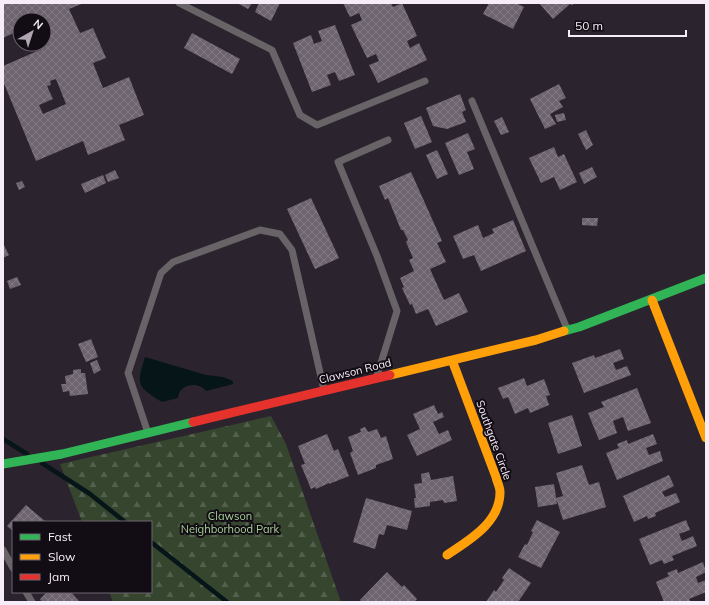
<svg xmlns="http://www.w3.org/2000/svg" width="709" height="605" font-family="Mulish,sans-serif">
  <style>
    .forest { fill: url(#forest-firs) }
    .water { fill: #061518 }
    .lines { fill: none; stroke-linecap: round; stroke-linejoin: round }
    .stream { stroke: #061518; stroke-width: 4.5 }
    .building { fill: url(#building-cross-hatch); fill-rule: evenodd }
    .lane { stroke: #676366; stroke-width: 7 }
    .fast { stroke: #30b455; stroke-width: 9 }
    .slow { stroke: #ff9f0a; stroke-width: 9 }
    .jam { stroke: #e5322d; stroke-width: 9 }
    .labels { text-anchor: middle; stroke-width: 4; stroke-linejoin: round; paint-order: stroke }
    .street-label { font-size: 11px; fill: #f7edf9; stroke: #120c14 }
    .park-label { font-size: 11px; fill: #a7d296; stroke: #120c14 }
  </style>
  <defs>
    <pattern id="forest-firs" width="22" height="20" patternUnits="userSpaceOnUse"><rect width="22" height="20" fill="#35452e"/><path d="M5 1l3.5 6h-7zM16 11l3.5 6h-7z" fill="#53604d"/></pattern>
    <pattern id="building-cross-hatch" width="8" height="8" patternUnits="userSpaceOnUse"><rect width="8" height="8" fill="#6d6470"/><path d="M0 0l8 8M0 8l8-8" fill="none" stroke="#837a85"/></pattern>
  </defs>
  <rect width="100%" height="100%" fill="#2b232d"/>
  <!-- forest -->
  <path class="forest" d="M271 416 286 444 341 602H113L109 592H151V522H82L60 464Z"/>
  <!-- water -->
  <path class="water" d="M145 357 206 375 223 377 233 381V384L206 391C198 381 179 384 178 398L162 402C137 386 136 386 145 357Z"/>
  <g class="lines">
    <!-- stream -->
    <path class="stream" d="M3 439 27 454
      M42 463 90 494 125 522
      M151 542 227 602"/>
  </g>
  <!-- building -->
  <path class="building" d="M3 3H84L69 9 80 33 93 28 106 58 93 63 103 88 129 77 144 115 119 125 125 140 88 155 83 141 36 161 3 81V66L42 49 40 44H44V20H20V30L3 38ZM56 79 66 104 43 114 39 105 53 99 47 86 51 85 50 81Z
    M237 3H252L248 9Z
    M259 3H280L271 21 255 12Z
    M343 3H391L393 7 402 3 417 36 407 41 410 48 419 43 427 60 378 83 369 65 379 61 376 54 367 58 351 25 362 20 359 13 350 17Z
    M489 3H516L524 7 513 29 483 14Z
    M539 3H575L572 5 570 4 553 19Z
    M335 25 355 75 339 81 335 72 327 75 331 85 312 92 293 43 311 35 314 44 322 41 318 31Z
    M192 33 240 59 232 74 184 48Z
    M559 84 566 98 559 101 563 107 550 114 556 124 545 129 530 99Z
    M460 94 466 110 462 112 466 122 447 129 433 126 426 108Z
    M564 113 566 120 557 122 555 115Z
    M421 116 432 142 415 149 404 123Z
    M502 117 509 132 501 135 494 121Z
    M586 130 593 145 586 150 578 134Z
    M468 133 475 149 467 152 474 169 459 175 445 143Z
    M554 147 558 157 564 154 577 182 560 190 554 177 541 183 529 158Z
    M437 150 448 174 437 179 426 155Z
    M592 167 597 177 584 184 579 173Z
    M115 170 119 178 108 182 105 175Z
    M411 172 442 241 437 243 446 262 430 269 444 300 459 293 468 312 436 326 428 309 416 314 412 304 410 305 402 288 404 287 400 278 414 271 409 260 413 258 406 242 408 240 403 230H401L388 198 385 200 379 186Z
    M103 175 106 183 85 193 81 184Z
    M22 181 25 187 19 190 16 183Z
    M311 198 339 258 315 269 287 209Z
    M582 218H598L597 226 582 225Z
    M513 220 526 251 481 271 474 255 463 259 453 236 478 225 483 238 494 233 492 229Z
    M4 245 9 255 3 258V246Z
    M17 277 21 285 10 289 7 281Z
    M91 339 98 357 86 362 78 344Z
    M620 349 624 359 613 363 616 370 627 366 631 375 584 393 572 363 594 355 595 358Z
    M97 360 101 370 94 374 90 363Z
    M81 369V373H85L88 394 70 396 69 391 63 392 61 384H66L65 376 73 374V370Z
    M524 378 527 386 544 379 550 395 546 396 549 405 530 413 528 408 515 414 508 397 503 399 498 388Z
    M637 388 651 423 628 431 623 417 613 421 617 433 599 440 588 413 604 407 601 402Z
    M434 405 438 414 442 412 444 417 433 422 439 434 448 430 452 440 417 456 407 435 420 429 413 414Z
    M572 415 582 446 558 454 548 423Z
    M365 427 368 432 377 429 381 438 386 436 393 459 376 465V468L358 475 350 453 353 451 348 437 361 432 360 429Z
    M327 434 334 451 338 449 349 476 329 484V483L316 489 315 487 311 489 301 465 305 464 298 446Z
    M653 434 657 444 646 448 649 455 660 451 663 461 617 480 606 453 619 448 617 444 627 440 628 444Z
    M582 465 589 485 599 482 606 507 563 520 556 498 563 496 556 473Z
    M429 472 431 480 453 476 457 501 444 503 443 500 430 502V506L415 508 414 498H416L414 484 422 483 421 474Z
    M669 475 674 486 662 492 665 497 676 493 680 502 655 513 656 516 648 519 647 516 634 522 623 496Z
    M554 484 557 504 538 507 535 487Z
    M366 498 412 511 407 530 387 525 384 535 379 534 375 549 353 542Z
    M26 505 46 522H13V531L7 526Z
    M537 520 560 532 541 568 518 557 525 544 527 545 533 532 531 531Z
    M686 520 690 530 679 534 682 541 693 536 697 546 672 556 674 560 664 564 662 560 650 565 639 539Z
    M703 562 706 572 696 577 698 583 706 580V592L689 599 691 602H664L656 582 669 576 667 573 677 569 678 573Z
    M509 568 531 583 518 602H486L494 590 496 592 504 580 502 578Z
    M387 572 402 587 404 585 417 599 414 602H362L360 600Z
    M45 592H71L80 602H42L40 599 46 593Z"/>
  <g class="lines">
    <!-- lane -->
    <path class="lane" d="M179 3 272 50 300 115 317 125 425 81
      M472 101 568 331
      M377 376 397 311 377 256 338 162 388 140
      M148 433 128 373 161 273 173 262 260 230 280 234 292 250 324 390
      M3 550 13 568
      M26 592 32 602"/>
    <!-- fast -->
    <path class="fast" d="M564 331 579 327 706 278
      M3 464 62 454 193 422"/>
    <!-- slow -->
    <path class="slow" d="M652 300 706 438
      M390 375 536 340 564 331
      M447 555C469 540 500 523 500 492 500 487 497 482 496 477L452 360"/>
    <!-- jam -->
    <path class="jam" d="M193 422 390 375"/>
  </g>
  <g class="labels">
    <!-- street labels -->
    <g class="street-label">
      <text transform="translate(355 371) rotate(-14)" y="4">Clawson Road</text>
      <text transform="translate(494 440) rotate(70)" y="4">Southgate Circle</text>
    </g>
    <!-- park labels -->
    <g class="park-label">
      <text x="230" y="520">Clawson<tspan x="230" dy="13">Neighborhood Park</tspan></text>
    </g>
  </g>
  <!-- border -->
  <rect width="709" height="605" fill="none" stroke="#f7edf9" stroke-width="8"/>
  <!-- legend -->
  <rect x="12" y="521" width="140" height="72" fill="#120c14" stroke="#6e6670"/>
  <rect x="20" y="534" width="20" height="6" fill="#30b455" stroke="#6e6670"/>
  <text x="48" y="541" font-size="12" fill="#f7edf9">Fast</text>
  <rect x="20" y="554" width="20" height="6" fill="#ff9f0a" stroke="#6e6670"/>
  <text x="48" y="561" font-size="12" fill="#f7edf9">Slow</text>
  <rect x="20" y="574" width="20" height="6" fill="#e5322d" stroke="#6e6670"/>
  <text x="48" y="581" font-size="12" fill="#f7edf9">Jam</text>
  <!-- north arrow -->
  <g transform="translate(32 32) rotate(39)"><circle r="19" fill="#120c14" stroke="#6e6670"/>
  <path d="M0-3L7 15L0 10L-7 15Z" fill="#b0a6b2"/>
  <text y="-6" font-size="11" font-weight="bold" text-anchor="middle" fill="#f7edf9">N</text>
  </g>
  <!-- scale -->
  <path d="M569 30v6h117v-6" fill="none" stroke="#f7edf9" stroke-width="2"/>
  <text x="575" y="30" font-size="12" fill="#f7edf9" stroke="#120c14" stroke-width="3" paint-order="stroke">50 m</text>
</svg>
